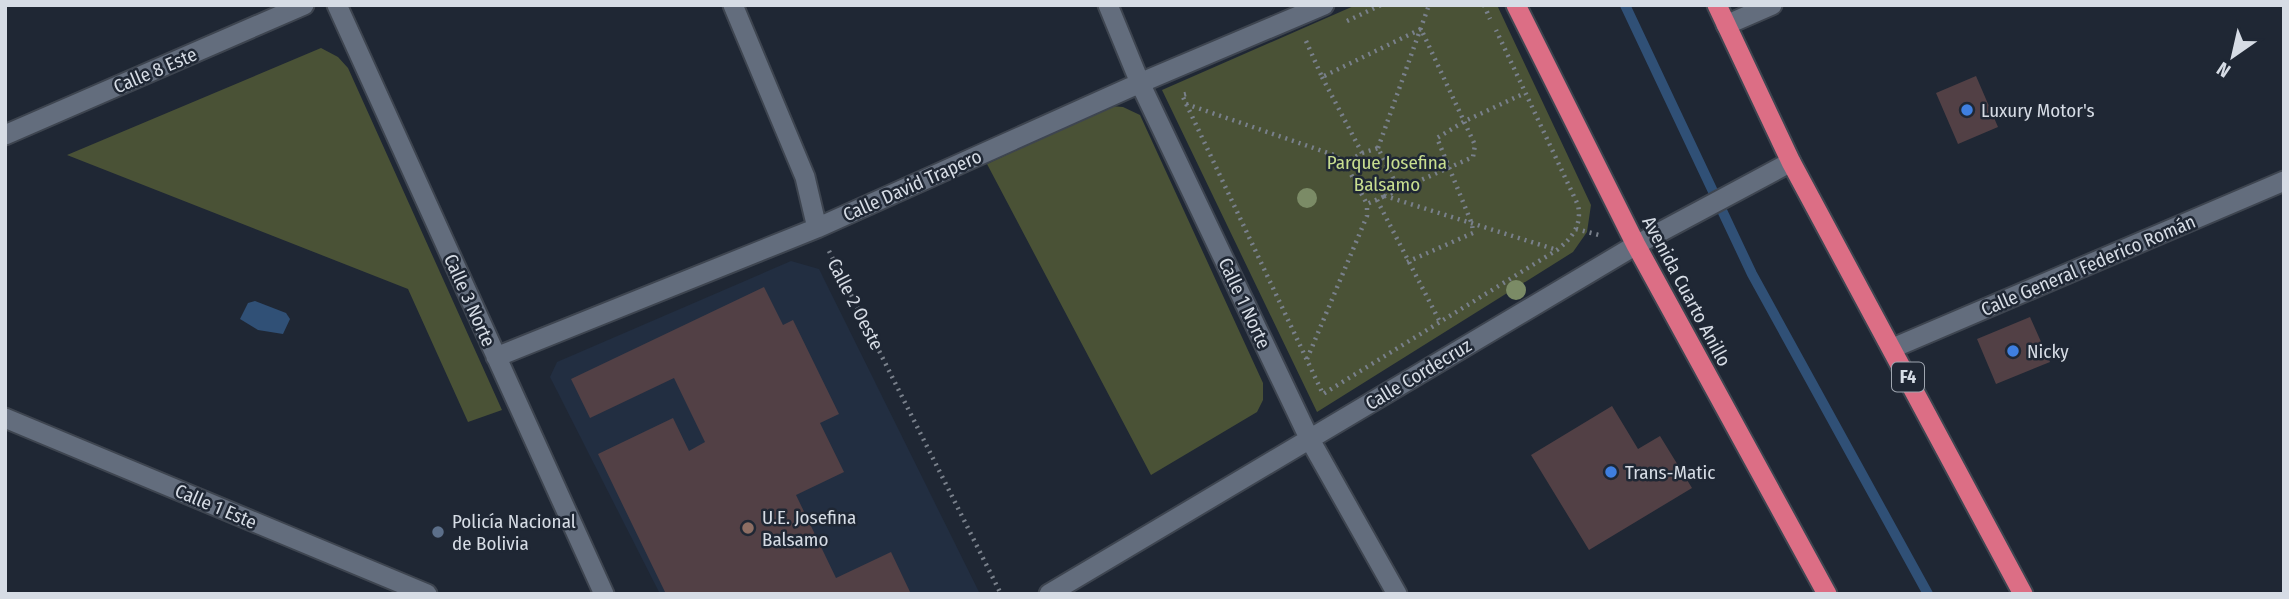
<svg xmlns="http://www.w3.org/2000/svg" width="2289" height="599" font-family="'Fira Sans Condensed',sans-serif">
  <style>
    .built { fill: #222e41 }
    .green { fill: #4a5236 }
    .water { fill: #305076 }
    .lines { fill: none; stroke-linecap: round; stroke-linejoin: round }
    .stream { stroke: #305076; stroke-width: 10 }
    .building { fill: #524045 }
    .minor-casing { stroke: #3e4550; stroke-width: 23 }
    .trunk-casing { stroke: #3e4550; stroke-width: 23 }
    .path { stroke: #79808b; stroke-width: 4.5; stroke-dasharray: 2 5; stroke-linecap: butt }
    .minor { stroke: #636d7d; stroke-width: 19 }
    .trunk { stroke: #dc6e85; stroke-width: 19 }
    .tree { fill: #7b8b66 }
    .shop-dot { fill: #3f7fe0; stroke: #1f2734; stroke-width: 2.5 }
    .education-dot { fill: #8d6e63; stroke: #1f2734; stroke-width: 2.5 }
    .service-dot { fill: #5c6f8a; stroke: #1f2734; stroke-width: 2.5 }
    .labels { text-anchor: middle; stroke-width: 5; stroke-linejoin: round; paint-order: stroke }
    .shield { fill: #1f2734; stroke: #9fa6b0; stroke-width: 2 }
    .shield-label { font-size: 18px; font-weight: bold; fill: #d6dce5 }
    .street-label { font-size: 19px; fill: #d6dce5; stroke: #1f2734 }
    .poi-label { font-size: 19px; fill: #d6dce5; stroke: #1f2734; text-anchor: start }
    .park-label { font-size: 19px; fill: #c7dd8f; stroke: #1f2734 }
  </style>
  <rect width="100%" height="100%" fill="#1f2734"/>
  <!-- built -->
  <path class="built" d="M791 261 819 269 980 594H660L550 377 557 362Z"/>
  <!-- green -->
  <path class="green" d="M1356 5H1497L1591 205 1587 232 1573 252 1317 412 1162 90Z
    M321 48 338 57 348 68 502 410 468 422 408 289 67 155Z
    M1111 106 1123 107 1140 115 1263 383V400L1257 412 1151 475 987 164Z"/>
  <!-- water -->
  <path class="water" d="M255 301 286 313 290 319 283 334 258 330 240 319 248 303Z"/>
  <g class="lines">
    <!-- stream -->
    <path class="stream" d="M1625 5 1752 274 1928 594"/>
  </g>
  <!-- building -->
  <path class="building" d="M1976 76 1998 127 1958 144 1936 93Z
    M764 287 783 325 793 320 839 414 820 423 844 472 796 495 836 578 891 552 911 594H666L598 454 673 418 689 451 705 442 674 378 590 418 571 379Z
    M2030 317 2050 362 1996 384 1977 339Z
    M1612 406 1638 449 1660 436 1692 488 1589 550 1531 455Z"/>
  <g class="lines">
    <!-- minor casing -->
    <g class="minor-casing">
      <path id="minor" d="M337 5 604 594
        M733 5 805 177 817 228
        M1108 5 1140 83 1309 438 1397 594
        M1726 25 1772 5
        M5 135 304 5
        M1893 348 2284 181
        M496 357 817 228 1140 83 1324 5
        M5 418 427 594
        M1049 594 1636 245 1791 162"/>
    </g>
    <!-- trunk casing -->
    <g class="trunk-casing">
      <path id="trunk" d="M1516 5 1636 245 1827 594
        M1717 5 1791 162 2023 594"/>
    </g>
    <!-- path -->
    <path class="path" d="M1484 5 1490 19
      M1347 21 1381 5
      M1306 41 1322 77 1421 29 1475 145 1473 157 1385 196 1557 250
      M1322 77 1362 153 1345 163 1367 204 1385 196
      M1186 94 1182 95 1323 394 1557 250C1573 237 1582 225 1578 205L1496 30
      M1186 104 1334 155 1345 163
      M1378 148 1429 5
      M1362 153 1378 148 1399 190
      M1377 200 1440 322
      M1576 229 1599 235
      M829 251 1001 594
      M1407 262 1473 233 1472 224 1437 138 1465 121 1525 93
      M1307 359 1367 216V204"/>
    <!-- minor -->
    <use href="#minor" class="minor"/>
    <!-- trunk -->
    <use href="#trunk" class="trunk"/>
  </g>
  <!-- trees -->
  <g class="tree">
    <circle cx="1307" cy="198" r="10"/>
    <circle cx="1516" cy="290" r="10"/>
  </g>
  <!-- markers -->
  <g class="shop-dot">
    <circle cx="1967" cy="110" r="7"/>
    <circle cx="2013" cy="351" r="7"/>
    <circle cx="1611" cy="472" r="7"/>
  </g>
  <circle class="education-dot" cx="748" cy="528" r="7"/>
  <circle class="service-dot" cx="438" cy="532" r="7"/>
  <g class="labels">
    <!-- shield labels -->
    <rect class="shield" x="1892" y="362.5" width="32" height="29" rx="5"/>
    <g class="shield-label">
      <text x="1908" y="383">F4</text>
    </g>
    <!-- street labels -->
    <g class="street-label">
      <text transform="translate(155 70) rotate(-23)" y="7">Calle 8 Este</text>
      <text transform="translate(912 185) rotate(-24)" y="7">Calle David Trapero</text>
      <text transform="translate(2088 265) rotate(-23)" y="7">Calle General Federico Román</text>
      <text transform="translate(1687 291) rotate(62)" y="7">Avenida Cuarto Anillo</text>
      <text transform="translate(470 300) rotate(66)" y="7">Calle 3 Norte</text>
      <text transform="translate(1245 303) rotate(65)" y="7">Calle 1 Norte</text>
      <text transform="translate(856 304) rotate(63)" y="7">Calle 2 Oeste</text>
      <text transform="translate(1418 374) rotate(-31)" y="7">Calle Cordecruz</text>
      <text transform="translate(216 506) rotate(23)" y="7">Calle 1 Este</text>
    </g>
    <!-- poi labels -->
    <g class="poi-label">
      <text x="1981" y="117">Luxury Motor's</text>
      <text x="2027" y="358">Nicky</text>
      <text x="1625" y="479">Trans-Matic</text>
      <text x="762" y="524">U.E. Josefina<tspan x="762" dy="22">Balsamo</tspan></text>
      <text x="452" y="528">Policía Nacional<tspan x="452" dy="22">de Bolivia</tspan></text>
    </g>
    <!-- park labels -->
    <g class="park-label">
      <text x="1387" y="169">Parque Josefina<tspan x="1387" dy="22">Balsamo</tspan></text>
    </g>
  </g>
  <!-- border -->
  <rect width="2289" height="599" fill="none" stroke="#d6dce5" stroke-width="14"/>
  <!-- north arrow -->
  <g transform="translate(2233 56) rotate(214)" stroke="#1f2734" stroke-width="5" paint-order="stroke">
  <path d="M0-5L12 26L0 18L-12 26Z" fill="#d6dce5"/>
  <text y="-10" font-size="19" font-weight="bold" text-anchor="middle" fill="#d6dce5">N</text>
  </g>
</svg>
